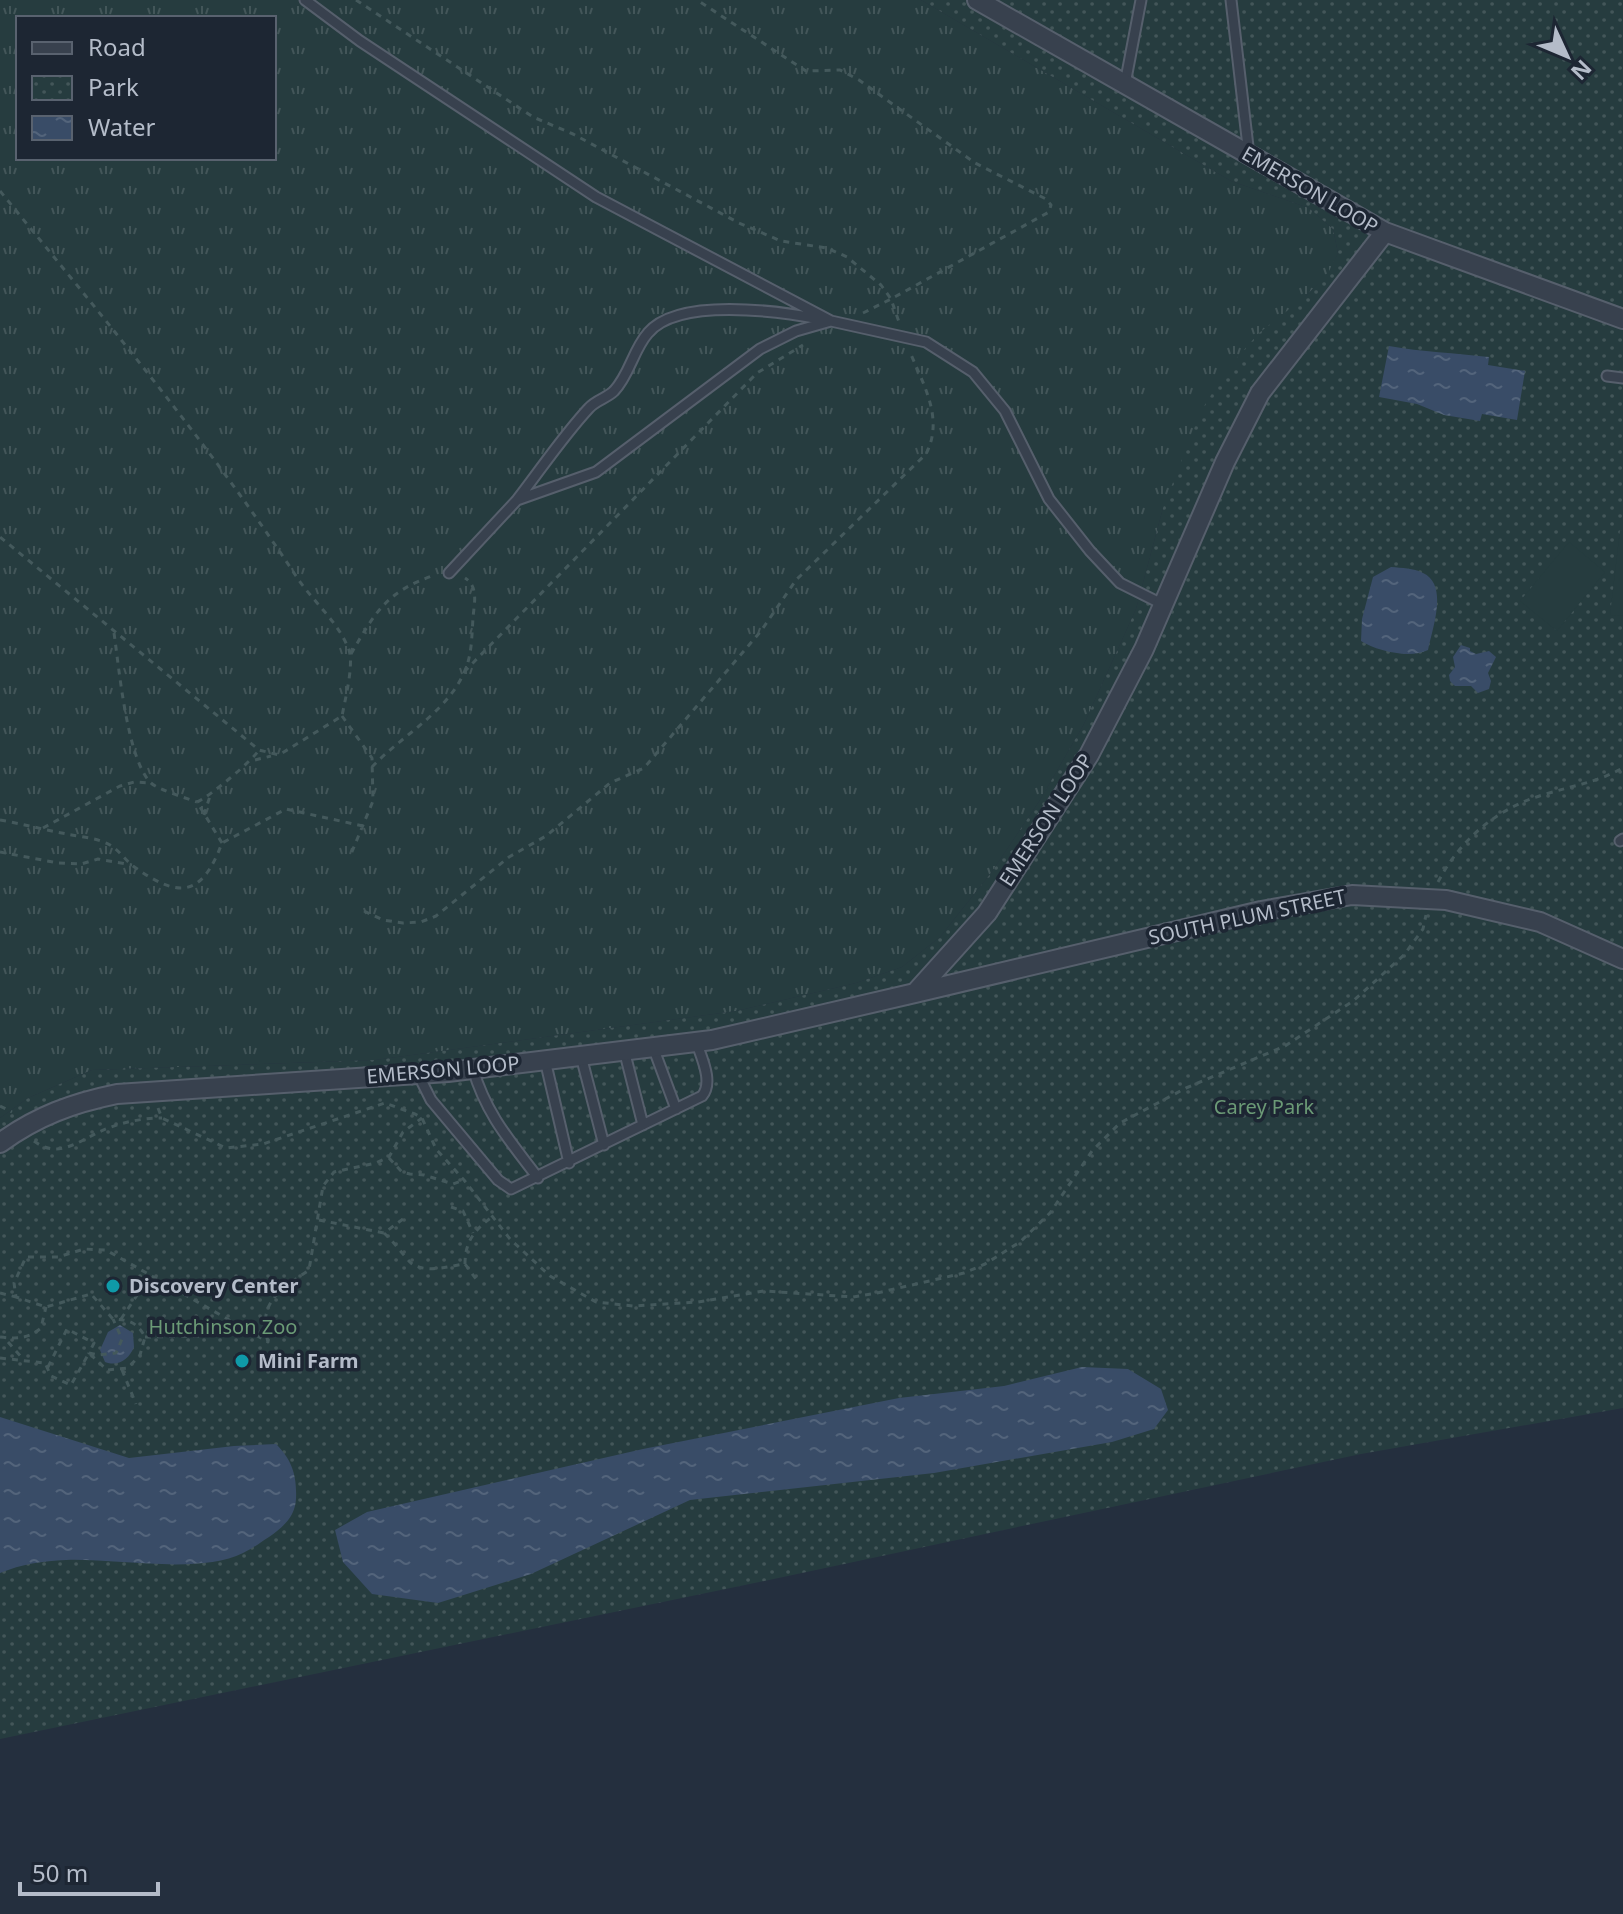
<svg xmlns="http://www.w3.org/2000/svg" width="1623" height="1914" font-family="'Noto Sans',sans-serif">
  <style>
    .grass { fill: url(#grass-tufts); fill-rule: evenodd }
    .park { fill: url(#park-dots) }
    .pitch { fill: #263c3f }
    .water { fill: url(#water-ripples) }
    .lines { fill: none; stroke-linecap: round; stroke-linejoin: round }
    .lane-casing { stroke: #565f6c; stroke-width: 13 }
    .street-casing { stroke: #565f6c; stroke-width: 22 }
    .path { stroke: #44595c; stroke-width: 3; stroke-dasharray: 6 6; stroke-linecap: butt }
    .lane { stroke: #38414e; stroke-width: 9 }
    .street { stroke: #38414e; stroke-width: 18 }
    .culture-dot { fill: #0f9aa8; stroke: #1d2633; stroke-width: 3 }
    .labels { text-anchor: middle; stroke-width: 7; stroke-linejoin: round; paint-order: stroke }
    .street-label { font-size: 20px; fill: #b4bcc9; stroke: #1d2633 }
    .park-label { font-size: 20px; fill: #6b9a76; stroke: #1d2633 }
    .poi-label { font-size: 20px; font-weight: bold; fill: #b4bcc9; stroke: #1d2633; text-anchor: start }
  </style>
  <defs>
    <pattern id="grass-tufts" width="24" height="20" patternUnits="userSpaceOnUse" patternTransform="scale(2)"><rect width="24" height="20" fill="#263c3f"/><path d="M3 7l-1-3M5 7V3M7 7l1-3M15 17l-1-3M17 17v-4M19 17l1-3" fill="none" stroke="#435659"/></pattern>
    <pattern id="park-dots" width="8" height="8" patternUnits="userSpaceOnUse" patternTransform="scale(2)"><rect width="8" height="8" fill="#263c3f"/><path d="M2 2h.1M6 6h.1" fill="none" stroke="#435659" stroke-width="1.8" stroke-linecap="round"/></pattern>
    <pattern id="water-ripples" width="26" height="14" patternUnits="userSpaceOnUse" patternTransform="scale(2)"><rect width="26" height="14" fill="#394c67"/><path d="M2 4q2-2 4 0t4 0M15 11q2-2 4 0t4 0" fill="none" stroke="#53647b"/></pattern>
  </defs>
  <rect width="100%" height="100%" fill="#242f3e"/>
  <!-- grass -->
  <path class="grass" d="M0 0H921L1231 181 1309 208 1333 229 1338 253 1329 273 1306 296 1163 508 1136 609 1084 724 1040 800 991 873 940 937 902 967 856 983 736 1011 375 1060 92 1070 28 1098 0 1118ZM18 18H274V158H18Z"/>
  <!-- park -->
  <path class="park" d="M921 0H1623V1408L1361 1454 745 1585 0 1739V1118L28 1098 92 1070 375 1060 736 1011 856 983 902 967 940 937 991 873 1040 800 1084 724 1136 609 1163 508 1200 413 1226 370 1259 333 1306 296 1328 273 1338 253 1333 229 1309 208 1231 181Z"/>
  <!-- pitch -->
  <path class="pitch" d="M1620 530 1623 531V616L1610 615Z
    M1569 542 1605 572 1557 631 1520 601Z"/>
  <!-- water -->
  <path class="water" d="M1389 346C1422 352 1455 353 1489 357L1488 365 1525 371 1517 420 1482 414 1480 421 1444 415 1417 404 1379 397Z
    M1391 567C1402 568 1413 568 1423 573 1449 585 1432 629 1428 650 1410 659 1377 651 1361 641L1362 619 1373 577Z
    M1461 645 1470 648V651L1476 654 1489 651 1496 657 1488 673 1491 681 1489 689 1478 693 1471 686H1455L1450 681 1449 675 1455 667 1453 657Z
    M120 1325 133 1333 134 1347C129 1359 119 1367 105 1362L100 1350 108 1332Z
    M1082 1367 1128 1369 1161 1389 1168 1410 1154 1429 1112 1442 934 1473 690 1500 531 1574 438 1603 372 1594 343 1562 335 1530 367 1512 643 1449 899 1398 1004 1386Z
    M0 1417 129 1458 234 1446 276 1444C292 1460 297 1475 296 1499 295 1517 283 1527 269 1537 261 1542 252 1549 243 1553 200 1575 114 1558 66 1560 42 1561 22 1564 0 1573Z"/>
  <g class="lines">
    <!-- lane casing -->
    <g class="lane-casing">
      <path id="lane" d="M305 0 360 41 596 197 831 321 926 342 973 372 1005 411 1049 499 1090 551 1120 583 1164 605
        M1231 0 1249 155
        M1125 84 1141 0
        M1607 376 1623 378
        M517 500C541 469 563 436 589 408 596 400 607 398 614 391 630 374 633 350 648 333 678 297 778 311 820 319
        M449 573 517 500 596 472 760 349 796 331 831 321
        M1620 841 1623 839
        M653 1047 676 1109
        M624 1050 643 1125
        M581 1056 604 1145
        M545 1060 569 1163
        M473 1069C486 1114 510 1141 538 1178
        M418 1074 431 1100 498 1180 511 1189 702 1096C714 1082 701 1057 696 1041"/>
    </g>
    <!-- street casing -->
    <g class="street-casing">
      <path id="street" d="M977 0 1385 232 1623 319
        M915 993 1261 911 1352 895 1446 900 1540 922 1623 959
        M0 1143C37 1116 73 1103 117 1094L448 1072 712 1040 915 993 987 913 1089 755 1144 649 1225 462 1260 393 1385 232"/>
    </g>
    <!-- path -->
    <path class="path" d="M356 0 533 117 573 134 739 223 781 241 827 248 847 257 881 285 891 299 1049 212 1051 205 1046 199 975 163 859 80 840 70 806 71 697 0
      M0 191C102 316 207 441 296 576 313 602 338 621 349 650 354 665 345 700 342 716L279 755 259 750 0 537
      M863 313 891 299 899 322
      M114 633C119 667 127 760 151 783 159 790 186 798 197 802
      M351 654C375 612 387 591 435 575
      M464 672 757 373 803 345
      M342 716 372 758 373 801 351 854
      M255 760 271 756
      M372 767C404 733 454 709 468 662 472 648 472 632 473 618 474 604 479 587 465 578
      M204 815 210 796
      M0 820C23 824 45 830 67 834 81 837 98 838 110 845 119 850 125 860 133 866 178 898 201 899 222 843L286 809 363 826
      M43 828 120 786 134 782 151 783
      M222 843 197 802C209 797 252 761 259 750
      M0 852 58 863 81 864 98 859 132 865
      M1438 882C1461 838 1499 807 1546 794 1575 785 1595 783 1623 768
      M364 911 383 920 403 923 421 922 436 916 509 857 546 836 610 783 644 768 761 631 796 580 926 454C944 419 924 386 910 352
      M0 1106 12 1112
      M158 1108 162 1118 226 1148 263 1144 385 1103 415 1114 422 1118 436 1149 464 1180 510 1239 550 1276 596 1302 633 1306 698 1302 764 1291 853 1297 877 1293 964 1273 985 1264 1020 1242 1050 1213 1092 1151 1120 1123 1186 1088 1285 1046 1353 1001 1404 955 1423 929 1426 915
      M34 1141C57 1159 78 1142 99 1132 118 1123 141 1118 162 1118
      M389 1158 402 1172 410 1174 424 1175 453 1184 464 1180
      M451 1207 463 1211 473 1233
      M319 1220 384 1233 403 1219
      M384 1233C394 1242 403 1255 411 1263 425 1274 449 1266 465 1264L476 1279
      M465 1264C465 1242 474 1230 492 1217
      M0 1293 16 1297
      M121 1319 150 1276
      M0 1337C17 1339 28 1339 41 1328L46 1307
      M145 1337 202 1336
      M8 1342 24 1360
      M0 1358 45 1363 51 1376 71 1385 89 1353 107 1370 128 1368 140 1355 145 1337C137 1322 129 1320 113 1319L91 1294 46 1307 16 1297 14 1283 26 1257H58L84 1249 106 1250 268 1342C257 1302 280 1290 309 1270L323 1186 334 1172 376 1163 389 1157 403 1132 422 1118
      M48 1367 67 1329 94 1343 89 1353 99 1355 116 1353 122 1339 113 1319
      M122 1370 136 1404"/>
    <!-- lane -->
    <use href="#lane" class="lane"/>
    <!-- street -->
    <use href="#street" class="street"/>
  </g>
  <!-- markers -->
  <g class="culture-dot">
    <circle cx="113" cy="1286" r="8"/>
    <circle cx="242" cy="1361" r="8"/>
  </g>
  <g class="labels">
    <!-- street labels -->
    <g class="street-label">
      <text transform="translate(1310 190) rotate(30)" y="7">EMERSON LOOP</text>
      <text transform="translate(1046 820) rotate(-57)" y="7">EMERSON LOOP</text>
      <text transform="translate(1247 917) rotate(-12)" y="7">SOUTH PLUM STREET</text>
      <text transform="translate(443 1070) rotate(-5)" y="7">EMERSON LOOP</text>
    </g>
    <!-- park labels -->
    <g class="park-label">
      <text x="1264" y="1114">Carey Park</text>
      <text x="223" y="1334">Hutchinson Zoo</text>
    </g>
    <!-- poi labels -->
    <g class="poi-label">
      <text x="129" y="1293">Discovery Center</text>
      <text x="258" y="1368">Mini Farm</text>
    </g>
  </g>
  <!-- legend -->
  <rect x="16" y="16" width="260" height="144" fill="#1d2633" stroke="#59626f" stroke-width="2"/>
  <rect x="32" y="42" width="40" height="12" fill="#38414e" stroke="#59626f" stroke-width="2"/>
  <text x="88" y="56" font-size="24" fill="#b4bcc9">Road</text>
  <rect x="32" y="76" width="40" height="24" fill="url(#park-dots)" stroke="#59626f" stroke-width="2"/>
  <text x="88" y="96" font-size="24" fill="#b4bcc9">Park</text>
  <rect x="32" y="116" width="40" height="24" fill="url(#water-ripples)" stroke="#59626f" stroke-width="2"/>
  <text x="88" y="136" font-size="24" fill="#b4bcc9">Water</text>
  <!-- north arrow -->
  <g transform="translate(1567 56) rotate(134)" stroke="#1d2633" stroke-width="6" paint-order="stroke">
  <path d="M0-6L14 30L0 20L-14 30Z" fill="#b4bcc9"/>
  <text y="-12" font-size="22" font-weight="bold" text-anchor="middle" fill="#b4bcc9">N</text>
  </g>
  <!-- scale -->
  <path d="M20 1882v12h138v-12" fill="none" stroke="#b4bcc9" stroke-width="4"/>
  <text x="32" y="1882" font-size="24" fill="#b4bcc9" stroke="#1d2633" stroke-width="6" paint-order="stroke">50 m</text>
</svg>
